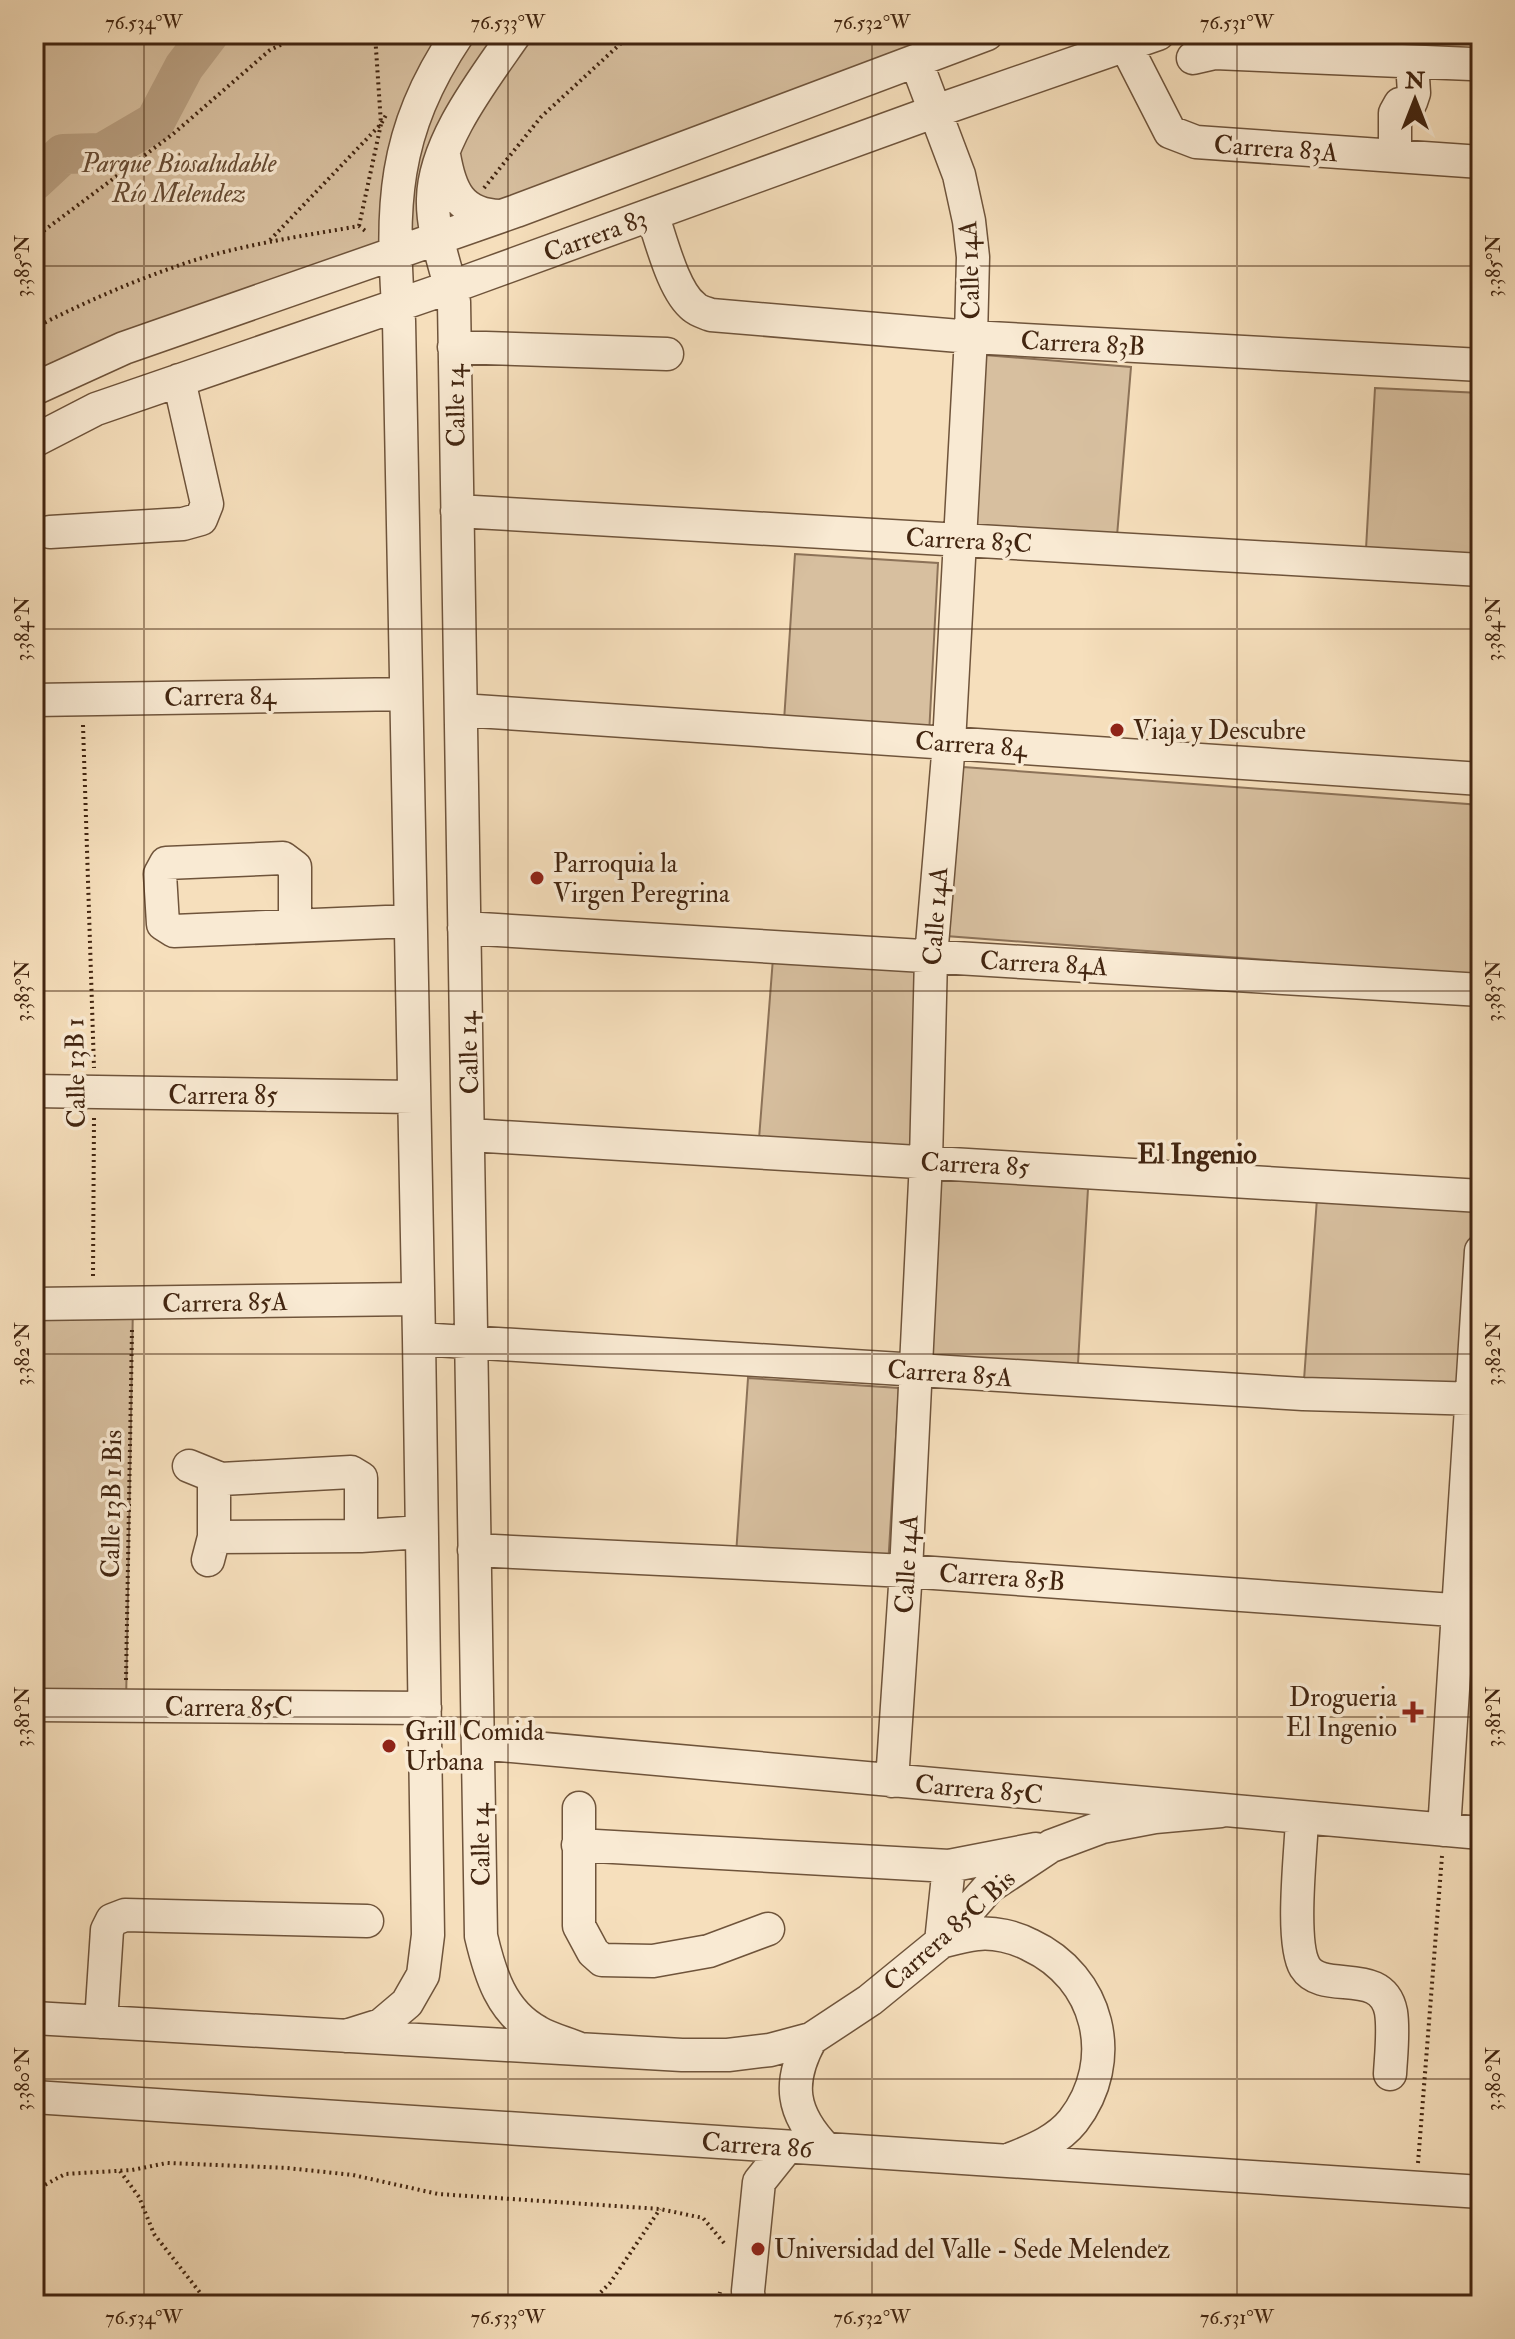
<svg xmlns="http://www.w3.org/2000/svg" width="1515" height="2339" font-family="'IM FELL Double Pica',serif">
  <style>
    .green { fill: #d7bf9f; stroke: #8c7258; stroke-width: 2 }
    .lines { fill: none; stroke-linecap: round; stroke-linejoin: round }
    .river { stroke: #b9a082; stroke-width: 40 }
    .minor-casing { stroke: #6f543b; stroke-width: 35 }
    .path { stroke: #422510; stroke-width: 4; stroke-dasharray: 2 4; stroke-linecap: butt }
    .minor { stroke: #f9ead3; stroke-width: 32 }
    .ticks { fill: none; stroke: #422510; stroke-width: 2; stroke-opacity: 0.45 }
    .poi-dot { fill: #8f2418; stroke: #f9ead3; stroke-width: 3 }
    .labels { text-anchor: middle; stroke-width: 7; stroke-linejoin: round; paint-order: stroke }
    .street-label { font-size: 26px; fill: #422510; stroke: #f9ead3 }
    .park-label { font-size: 26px; font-style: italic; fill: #674c34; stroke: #f9ead3 }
    .poi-label { font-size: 26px; fill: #422510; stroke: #f9ead3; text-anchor: start }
    .neighbourhood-label { font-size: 28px; font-weight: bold; fill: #422510; stroke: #f9ead3 }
    .neatline { fill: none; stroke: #422510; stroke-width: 3 }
    .ticks-label { font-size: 20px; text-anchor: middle; fill: #422510 }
  </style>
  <rect width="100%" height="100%" fill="#f6dfbc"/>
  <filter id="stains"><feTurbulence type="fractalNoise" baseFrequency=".0025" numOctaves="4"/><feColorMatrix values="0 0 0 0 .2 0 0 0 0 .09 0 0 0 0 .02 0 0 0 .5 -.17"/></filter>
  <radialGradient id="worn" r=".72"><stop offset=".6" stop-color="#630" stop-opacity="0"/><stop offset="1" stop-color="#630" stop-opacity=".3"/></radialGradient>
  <!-- green -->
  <path class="green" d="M34 34H987L34 389Z
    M984 355 1131 367 1117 536 973 525Z
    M1375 388 1481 393V557L1366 549Z
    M795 554 938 563 929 735 784 721Z
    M963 767 1481 805V976L946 936Z
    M773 958 925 968 912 1148 759 1139Z
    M926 1161 1089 1171 1077 1381 914 1371Z
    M1318 1184 1481 1196V1252L1471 1399 1303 1394Z
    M133 1303 126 1706 34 1705V1458L39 1304Z
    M748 1378 899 1388 888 1566 736 1555Z
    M1481 1464V1600H1472Z"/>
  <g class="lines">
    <!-- river -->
    <path class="river" d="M34 181 63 154 102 153 155 122 184 67 209 34"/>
    <!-- minor casing -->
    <g class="minor-casing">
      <path id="minor" d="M515 34C484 79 434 142 433 199 432 233 447 269 454 302L481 1936C490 1974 501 2012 538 2032 550 2039 566 2043 580 2049
        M1126 46 1170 132 1196 142 1481 162
        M1193 58 1215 53 1471 64
        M444 155C450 190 460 215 500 216
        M1395 156V113L1400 104 1411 102 1414 93 1412 62
        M652 214C661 239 673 291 694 307 698 311 706 313 711 315L971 337 1481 365
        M454 347 667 354
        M34 389 124 348 516 211 987 34
        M34 441 96 409 465 282 936 111 1158 34
        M457 511 1481 570
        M50 532 183 524 201 519 207 504 179 380
        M34 700 406 694
        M461 710 1481 779
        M295 925V867L283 858 166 863 160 874 163 924 174 931 410 921
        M464 928 1481 990
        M34 1091 413 1097
        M470 1135 1481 1196
        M34 1304 416 1299
        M419 1339 1303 1394 1481 1399
        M189 1466 221 1479 351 1472 361 1478V1536
        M214 1537 361 1536 421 1532
        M474 1550 906 1571 1481 1612
        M208 1560 214 1537V1488L221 1479
        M34 1705 425 1708
        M478 1743 1481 1833
        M892 1781 906 1571 926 1161 931 957 949 743 971 337 973 257 969 221 959 175 916 61
        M579 1808V1926L593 1952 602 1960 653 1961 709 1951 768 1929
        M1302 1819C1301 1851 1290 1942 1305 1967 1323 1996 1382 1965 1391 2012 1394 2031 1391 2055 1390 2074
        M1444 1830 1481 1251
        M578 1845 949 1866 1036 1849
        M941 1942C952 1939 965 1935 977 1934 994 1932 1015 1937 1030 1945 1099 1977 1120 2060 1073 2121 1057 2141 1033 2150 1011 2159
        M941 1942 949 1866
        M34 2018 682 2055H728L770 2050 811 2039 870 2000 941 1942 989 1887 1051 1846 1102 1827 1155 1817 1221 1811
        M101 2022 107 1930 112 1920 125 1915 367 1921
        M346 2036 381 2025 407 2003 423 1975 428 1935 419 1339 399 321C391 206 391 134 458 34
        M811 2039C787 2082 791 2113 826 2149
        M34 2097 1481 2192
        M749 2305 748 2291 759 2182 787 2147"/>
    </g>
    <!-- path -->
    <path class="path" d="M484 188 541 117 631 34
      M359 226 381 124 375 34
      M34 238 173 134 270 50 303 34
      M270 240 381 124 386 115
      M34 328C85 302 137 279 192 261 246 244 303 236 359 226L368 233
      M83 725 94 1068
      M93 1276 94 1117
      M34 1458 38 1331
      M126 1680 132 1329
      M1418 2163 1442 1856
      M120 2171 139 2197 154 2234 205 2299 214 2305
      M34 2188H39L65 2174 132 2170 167 2163 287 2168 353 2175 438 2194 660 2209 703 2218 724 2243
      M588 2305 610 2283 660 2209
      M717 2305 720 2292"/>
    <!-- minor -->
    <use href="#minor" class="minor"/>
  </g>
  <!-- ticks -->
  <path class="ticks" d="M144 34V2305M508 34V2305M872 34V2305M1237 34V2305M34 266H1481M34 629H1481M34 991H1481M34 1354H1481M34 1717H1481M34 2079H1481"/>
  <!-- markers -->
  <g class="poi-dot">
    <circle cx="1117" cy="730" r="8"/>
    <circle cx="537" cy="878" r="8"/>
    <path d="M1409 1700h8v8h8v8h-8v8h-8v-8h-8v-8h8z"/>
    <circle cx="389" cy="1746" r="8"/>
    <circle cx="758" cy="2249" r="8"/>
  </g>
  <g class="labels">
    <!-- street labels -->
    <g class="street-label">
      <text transform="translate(1276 148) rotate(4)" y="9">Carrera 83A</text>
      <text transform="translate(595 235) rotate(-20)" y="9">Carrera 83</text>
      <text transform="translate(969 270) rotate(-92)" y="9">Calle 14A</text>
      <text transform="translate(1083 343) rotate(3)" y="9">Carrera 83B</text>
      <text transform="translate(455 406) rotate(-91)" y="9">Calle 14</text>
      <text transform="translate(969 540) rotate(3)" y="9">Carrera 83C</text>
      <text transform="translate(220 696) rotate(-1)" y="9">Carrera 84</text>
      <text transform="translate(971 744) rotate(4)" y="9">Carrera 84</text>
      <text transform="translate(935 916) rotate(-86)" y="9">Calle 14A</text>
      <text transform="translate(1044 963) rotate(3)" y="9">Carrera 84A</text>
      <text transform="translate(468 1053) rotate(-92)" y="9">Calle 14</text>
      <text transform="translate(75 1073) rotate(-91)" y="9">Calle 13B 1</text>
      <text x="223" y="1104">Carrera 85</text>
      <text transform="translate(975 1164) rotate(3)" y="9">Carrera 85</text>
      <text transform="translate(225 1302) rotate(-1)" y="9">Carrera 85A</text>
      <text transform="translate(950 1373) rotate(4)" y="9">Carrera 85A</text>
      <text transform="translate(111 1504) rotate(-89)" y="9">Calle 13B 1 Bis</text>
      <text transform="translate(906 1564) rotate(-87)" y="9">Calle 14A</text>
      <text transform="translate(1002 1577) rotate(4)" y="9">Carrera 85B</text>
      <text x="229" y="1716">Carrera 85C</text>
      <text transform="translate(979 1789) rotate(5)" y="9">Carrera 85C</text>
      <text transform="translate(480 1845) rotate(-91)" y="9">Calle 14</text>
      <text transform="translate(949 1930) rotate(-42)" y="9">Carrera 85C Bis</text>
      <text transform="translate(757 2145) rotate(4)" y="9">Carrera 86</text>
    </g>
    <!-- park labels -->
    <g class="park-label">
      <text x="179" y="172">Parque Biosaludable<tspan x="179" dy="30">Río Melendez</tspan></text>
    </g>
    <!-- poi labels -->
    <g class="poi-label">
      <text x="1133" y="739">Viaja y Descubre</text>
      <text x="553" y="872">Parroquia la<tspan x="553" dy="30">Virgen Peregrina</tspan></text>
      <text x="1397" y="1706" text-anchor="end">Drogueria<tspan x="1397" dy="30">El Ingenio</tspan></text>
      <text x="405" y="1740">Grill Comida<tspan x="405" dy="30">Urbana</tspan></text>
      <text x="774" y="2258">Universidad del Valle - Sede Melendez</text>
    </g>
    <!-- neighbourhood labels -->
    <g class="neighbourhood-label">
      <text x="1197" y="1163">El Ingenio</text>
    </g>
  </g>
  <!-- margin -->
  <rect width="1515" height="2339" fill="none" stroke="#f6dfbc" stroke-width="88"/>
  <!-- north arrow -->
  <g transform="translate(1415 100)" stroke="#f9ead3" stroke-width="6" paint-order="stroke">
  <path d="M0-6L14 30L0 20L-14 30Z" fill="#422510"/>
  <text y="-12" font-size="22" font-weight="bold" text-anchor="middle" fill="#422510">N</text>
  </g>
  <rect x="44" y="44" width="1427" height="2251" class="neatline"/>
  <g class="ticks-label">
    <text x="144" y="29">76.534°W</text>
    <text x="508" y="29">76.533°W</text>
    <text x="872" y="29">76.532°W</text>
    <text x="1237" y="29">76.531°W</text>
    <text transform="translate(22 266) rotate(-90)" y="7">3.385°N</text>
    <text transform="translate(1493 266) rotate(-90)" y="7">3.385°N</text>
    <text transform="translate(22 629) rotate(-90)" y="7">3.384°N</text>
    <text transform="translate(1493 629) rotate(-90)" y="7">3.384°N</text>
    <text transform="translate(22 991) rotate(-90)" y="7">3.383°N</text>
    <text transform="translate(1493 991) rotate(-90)" y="7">3.383°N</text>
    <text transform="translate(22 1354) rotate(-90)" y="7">3.382°N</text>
    <text transform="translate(1493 1354) rotate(-90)" y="7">3.382°N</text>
    <text transform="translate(22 1717) rotate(-90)" y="7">3.381°N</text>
    <text transform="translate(1493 1717) rotate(-90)" y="7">3.381°N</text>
    <text transform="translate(22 2079) rotate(-90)" y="7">3.380°N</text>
    <text transform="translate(1493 2079) rotate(-90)" y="7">3.380°N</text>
    <text x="144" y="2324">76.534°W</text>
    <text x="508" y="2324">76.533°W</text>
    <text x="872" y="2324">76.532°W</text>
    <text x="1237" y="2324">76.531°W</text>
  </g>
  <rect width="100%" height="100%" filter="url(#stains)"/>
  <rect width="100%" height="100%" fill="url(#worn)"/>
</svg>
